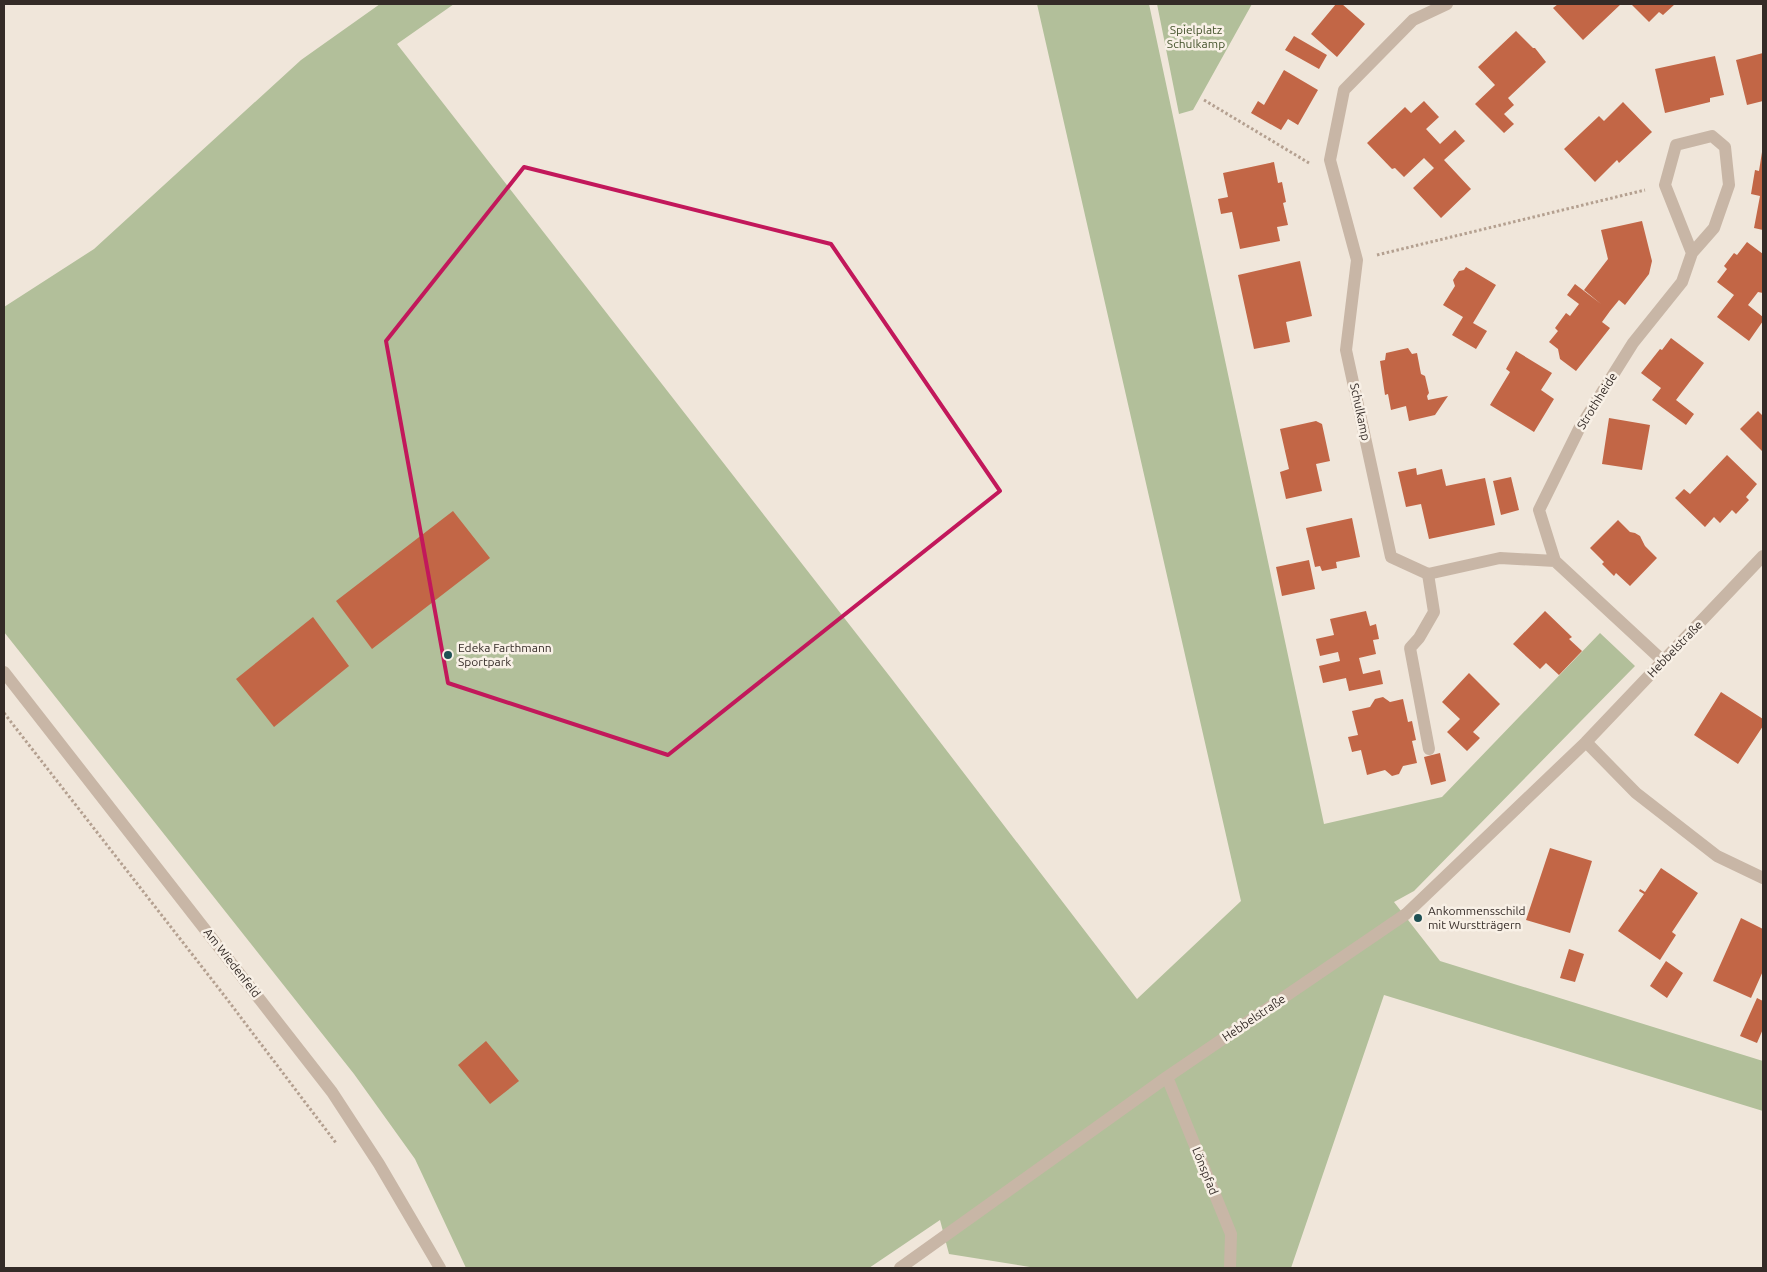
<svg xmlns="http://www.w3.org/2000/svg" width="1767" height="1272" font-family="Ubuntu,sans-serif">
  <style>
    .green { fill: #b2bf9a }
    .building { fill: #c26646 }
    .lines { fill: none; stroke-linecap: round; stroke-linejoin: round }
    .path { stroke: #b4a090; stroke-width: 3; stroke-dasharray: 2.5 2.5; stroke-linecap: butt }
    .lane { stroke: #c8b6a6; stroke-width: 12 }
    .street { stroke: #c8b6a6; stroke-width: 12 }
    .marked { fill: none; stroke: #c2185b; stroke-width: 4; stroke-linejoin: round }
    .poi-dot { fill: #1e5054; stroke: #f8f0e6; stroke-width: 2 }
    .labels { text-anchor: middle; stroke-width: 5; stroke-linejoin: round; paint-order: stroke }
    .park-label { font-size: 12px; fill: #43522b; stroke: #f8f0e6 }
    .street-label { font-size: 12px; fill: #342b27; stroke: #f8f0e6 }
    .poi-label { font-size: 12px; fill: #342b27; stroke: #f8f0e6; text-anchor: start }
  </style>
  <rect width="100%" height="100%" fill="#f0e6da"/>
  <!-- green -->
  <path class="green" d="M380 4H454L397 44 891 678 1137 999 1241 901 1037 4H1149L1324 824 1442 797 1600 633 1635 666 1414 891 1394 902 1440 961 1763 1061V1111L1384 995 1291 1268H1036L949 1254 940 1220 869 1268H466L415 1159 354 1074 4 632V307L94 249 301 60Z
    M1157 4H1252L1193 110 1179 114Z"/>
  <!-- building -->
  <path class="building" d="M1336 4H1342L1365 24 1337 57 1311 34Z
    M1558 4H1621L1583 40 1553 8Z
    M1631 4H1675L1663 15 1659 12 1649 22Z
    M1516 31 1533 48H1535L1546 62 1508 98 1514 105 1504 114 1514 124 1504 133 1475 104 1495 85 1478 67Z
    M1294 36 1327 55 1319 69 1285 50Z
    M1763 53V101L1747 105 1736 60Z
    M1715 56 1724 95 1710 98V102L1665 113 1655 69Z
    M1284 70 1318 90 1298 125 1288 119 1281 130 1251 113 1258 101 1264 105Z
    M1424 101 1439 117 1426 129 1440 144 1455 130 1465 141 1444 160 1471 189 1441 218 1413 188 1434 168 1424 158 1404 177 1395 168 1392 169 1367 143 1405 107 1411 113Z
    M1623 102 1652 132 1619 163 1617 160 1595 182 1564 149 1599 116 1604 121Z
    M1762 152H1763V230L1754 228 1760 196 1751 194 1755 170 1759 171Z
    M1274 162 1278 183 1282 182 1286 202 1283 203 1288 225 1277 227 1280 241 1240 249 1232 212 1221 214 1218 199 1228 197 1223 173Z
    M1642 221 1652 261 1649 274 1625 305 1619 300 1610 311 1602 322 1610 328 1576 371 1560 359 1558 349 1549 342 1558 331 1555 328 1566 313 1570 316 1579 304 1567 295 1575 284 1601 304 1584 290 1608 259 1601 230Z
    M1747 242 1763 254V293L1758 292 1748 305 1763 317V321L1749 341 1717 317 1734 295 1717 282 1727 269 1724 266 1734 253 1737 255Z
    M1300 261 1312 316 1286 322 1290 342 1254 349 1238 275Z
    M1466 267 1496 285 1473 323 1487 331 1476 349 1452 335 1463 317 1443 305 1455 286 1453 280 1459 271 1464 270Z
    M1671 338 1704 363 1676 400 1694 414 1686 425 1652 400 1661 388 1641 373 1660 349 1662 350Z
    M1408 348 1412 354 1417 353 1421 374 1425 376 1429 393 1427 396 1428 400 1448 396 1435 415 1409 421 1406 406 1391 410 1388 394 1385 395 1380 361 1385 360 1386 353Z
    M1516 351 1552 373 1541 390 1554 399 1534 432 1490 405 1510 372 1506 369Z
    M1758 411 1763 416V452L1740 429Z
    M1609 418 1650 425 1642 470 1602 464Z
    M1316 421 1322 424 1330 461 1316 464 1322 491 1286 499 1280 472 1289 469 1280 429Z
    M1727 455 1757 484 1746 497 1749 500 1736 514 1732 510 1720 523 1714 517 1705 527 1675 498 1684 489 1690 494Z
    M1416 468 1417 475 1442 469 1446 486 1485 478 1495 525 1429 539 1421 504 1406 507 1398 472Z
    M1511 477 1519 510 1501 515 1493 481Z
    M453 511 490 558 372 649 336 601Z
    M1352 518 1360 557 1336 562 1337 568 1322 571 1320 566 1315 567 1306 528Z
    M1618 520 1630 532 1635 533 1640 536 1645 546 1657 558 1630 586 1616 573 1614 576 1602 564 1604 562 1590 548Z
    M1309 560 1315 589 1282 596 1276 567Z
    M1366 611 1370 626 1376 624 1379 639 1373 640 1376 654 1359 658 1363 674 1380 670 1383 684 1349 691 1346 678 1323 683 1319 666 1340 661 1338 652 1320 656 1316 639 1334 635 1330 619Z
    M1545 611 1572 637 1569 639 1582 651 1559 675 1546 663 1540 669 1513 644Z
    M313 617 349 666 274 727 236 679Z
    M1469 673 1500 704 1473 732 1480 738 1467 751 1447 732 1460 719 1442 702Z
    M1721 692 1763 719V726L1738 764 1694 735Z
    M1383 697 1390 702 1403 699 1408 722 1412 721 1416 740 1412 741 1417 763 1403 766 1399 774 1392 776 1385 770 1367 775 1361 750 1352 752 1348 737 1358 735 1352 711 1370 707 1375 699Z
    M1440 753 1446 781 1431 785 1424 757Z
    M1550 848 1592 861 1570 933 1526 920Z
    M1661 868 1698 893 1672 932 1676 935 1660 960 1618 931 1644 894 1639 891 1640 889 1645 892Z
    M1741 918 1763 929V971L1751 998 1713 981Z
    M1569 949 1584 954 1575 982 1560 978Z
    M1666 961 1683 973 1667 998 1650 986Z
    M1757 998 1763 1001V1029L1757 1043 1740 1036Z
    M486 1041 519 1081 490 1104 458 1065Z"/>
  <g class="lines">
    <!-- path -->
    <path class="path" d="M1204 100 1309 163
      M1377 255 1645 190
      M4 713 220 990 336 1143"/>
    <!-- lane -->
    <path class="lane" d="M1428 574 1434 612 1419 638 1410 648 1429 749"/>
    <!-- street -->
    <path class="street" d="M1447 4 1413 20 1344 90 1330 160 1357 260 1346 350 1391 557 1428 574 1500 558 1555 561 1663 661
      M1763 556 1586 742 1636 793 1717 856 1763 878
      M1555 561 1539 510 1579 429 1633 343 1682 282 1692 253 1665 185 1676 145 1712 136 1725 147 1729 185 1714 228 1692 253
      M4 672 332 1092 379 1164 440 1268
      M1167 1077 1231 1234 1230 1268
      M900 1268 1167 1077 1406 914 1586 742"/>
  </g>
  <!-- marked area -->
  <path class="marked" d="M524 167 831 244 1000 491 668 755 448 683 386 341Z"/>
  <!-- markers -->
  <g class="poi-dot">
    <circle cx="448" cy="655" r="5"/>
    <circle cx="1418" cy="918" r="5"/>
  </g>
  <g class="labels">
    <!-- park labels -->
    <g class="park-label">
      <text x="1196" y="34">Spielplatz<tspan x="1196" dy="14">Schulkamp</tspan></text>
    </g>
    <!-- street labels -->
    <g class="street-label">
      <text transform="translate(1597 401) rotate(-58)" y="4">Strothheide</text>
      <text transform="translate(1360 412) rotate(78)" y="4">Schulkamp</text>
      <text transform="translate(1675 649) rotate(-46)" y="4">Hebbelstraße</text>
      <text transform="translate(232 963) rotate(52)" y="4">Am Wiedenfeld</text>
      <text transform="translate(1254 1018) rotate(-34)" y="4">Hebbelstraße</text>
      <text transform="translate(1205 1171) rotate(68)" y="4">Lönspfad</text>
    </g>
    <!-- poi labels -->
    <g class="poi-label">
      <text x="458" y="652">Edeka Farthmann<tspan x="458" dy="14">Sportpark</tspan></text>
      <text x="1428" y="915">Ankommensschild<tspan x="1428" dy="14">mit Wurstträgern</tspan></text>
    </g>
  </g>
  <!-- border -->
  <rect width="1767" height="1272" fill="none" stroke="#342b27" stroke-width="10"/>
</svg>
